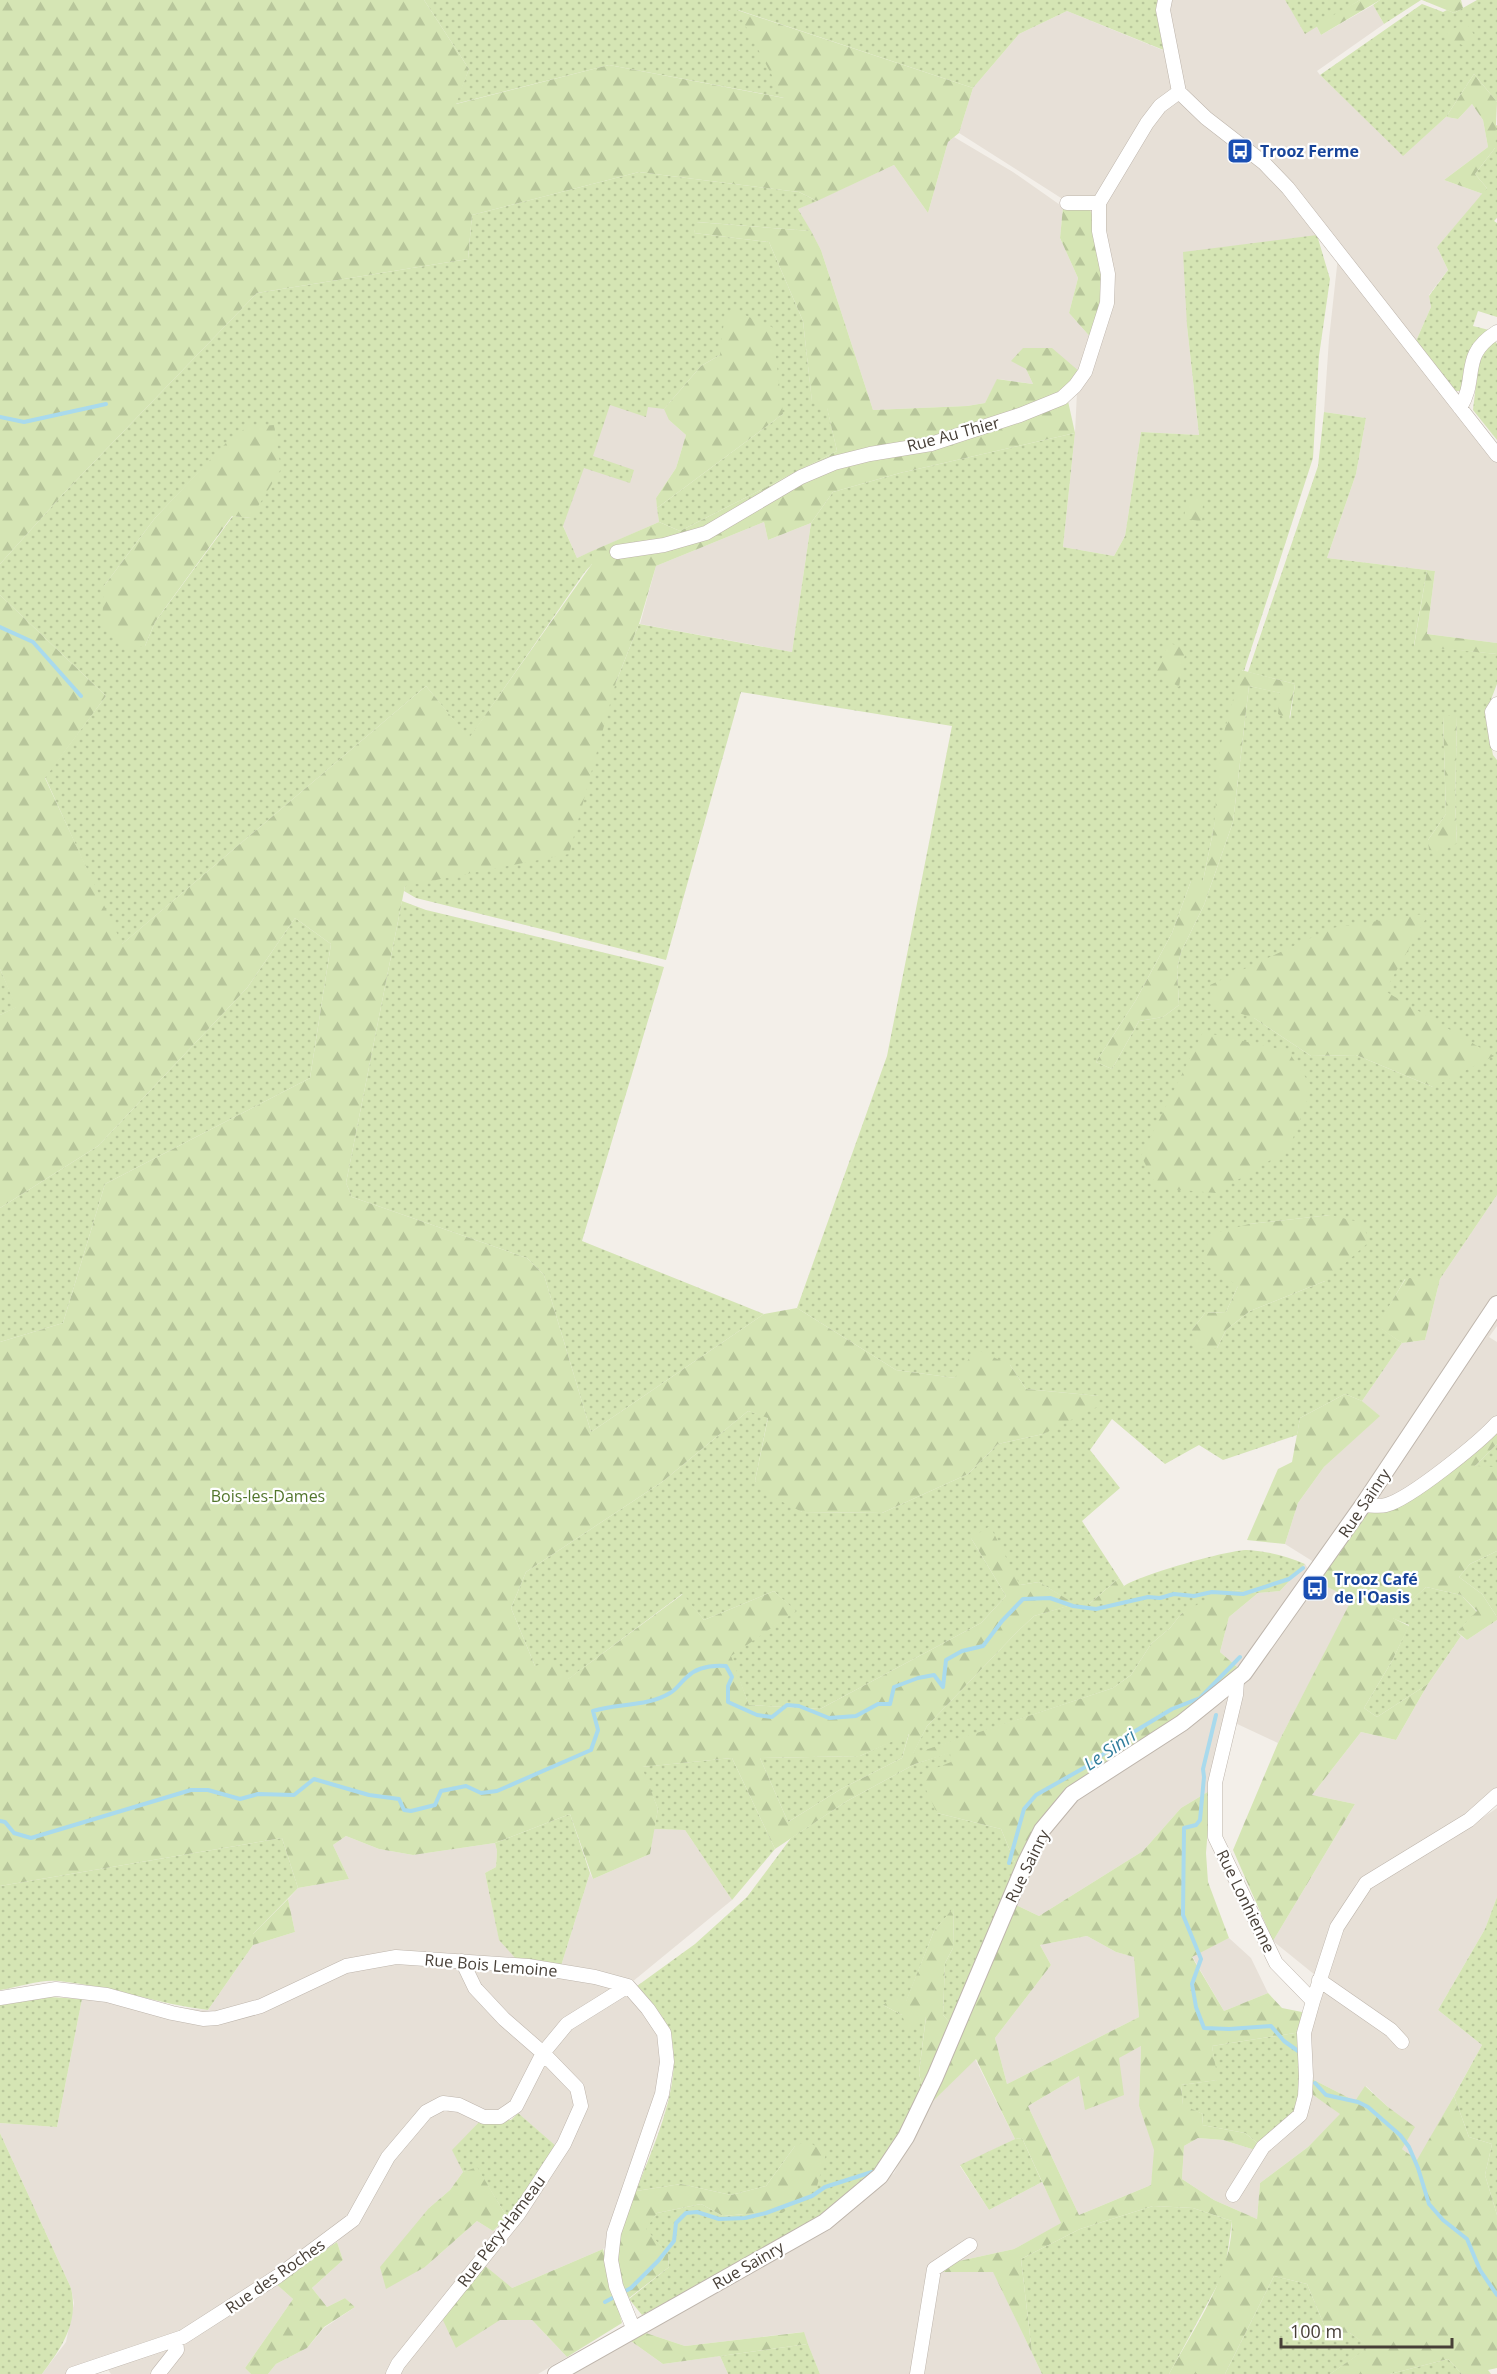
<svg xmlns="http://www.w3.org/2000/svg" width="1497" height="2374" font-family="'Open Sans',sans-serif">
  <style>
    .residential { fill: #e7e0d7; fill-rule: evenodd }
    .grass { fill: url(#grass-dots); fill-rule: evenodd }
    .forest { fill: url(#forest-firs); fill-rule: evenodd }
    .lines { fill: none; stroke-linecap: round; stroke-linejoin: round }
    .stream { stroke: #a9daed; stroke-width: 4 }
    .minor-casing { stroke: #beb5ac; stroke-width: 15 }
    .tertiary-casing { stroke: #beb5ac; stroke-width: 18 }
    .minor { stroke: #fff; stroke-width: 14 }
    .tertiary { stroke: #fff; stroke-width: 16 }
    .labels { text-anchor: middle; stroke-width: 4.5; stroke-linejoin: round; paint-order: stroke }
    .transit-label { font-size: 16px; font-weight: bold; fill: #164399; stroke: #fff; text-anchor: start }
    .street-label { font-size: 16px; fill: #473f37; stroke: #fff }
    .park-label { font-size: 16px; fill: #52762d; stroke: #fff }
    .water-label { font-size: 18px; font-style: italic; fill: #327e9d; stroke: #fff }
  </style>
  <defs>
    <pattern id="grass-dots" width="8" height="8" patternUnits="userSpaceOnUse" patternTransform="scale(1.5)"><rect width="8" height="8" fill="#d5e5b4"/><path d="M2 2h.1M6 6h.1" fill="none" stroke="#b8c69b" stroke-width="1.8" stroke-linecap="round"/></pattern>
    <pattern id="forest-firs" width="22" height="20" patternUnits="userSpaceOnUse" patternTransform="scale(1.5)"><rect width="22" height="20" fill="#d5e5b4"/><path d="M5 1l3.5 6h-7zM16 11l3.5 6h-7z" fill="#b8c69b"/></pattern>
  </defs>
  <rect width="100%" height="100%" fill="#f3efe9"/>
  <!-- residential -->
  <path class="residential" d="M1159 0H1285L1305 33 1316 25 1321 35 1373 5 1384 24 1317 71 1320 75 1403 155 1446 117 1458 119 1472 104 1483 120 1488 147 1444 180 1483 194 1437 247 1448 270 1429 295 1431 307 1416 341 1497 450V643L1427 634 1435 571 1327 558 1356 474 1366 418 1324 412 1329 339 1338 257 1317 235 1187 326 1199 435 1141 432 1125 536 1114 556 1063 547 1075 433 1077 392 1094 342 1072 205 959 133 973 88 1019 34 1067 11 1165 51Z
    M954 137 1013 172 1063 207 1060 238 1078 278 1069 313 1093 340 1080 372 1026 369 1033 384 998 379 985 403 967 406 873 410 821 250 798 209 894 165 928 213 948 142Z
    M672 278 669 420 686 435 676 468 656 498 659 522 577 558 535 461Z
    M764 522 768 540 811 523 792 652 640 624 656 566Z
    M1497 1195V1326L1489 1337 1497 1342V1417L1470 1454 1388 1512 1354 1507 1317 1564 1285 1544 1298 1503 1324 1467 1379 1416 1362 1401 1402 1343 1425 1340 1440 1279Z
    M1305 1564 1315 1581 1353 1599 1278 1743 1233 1722 1244 1673 1220 1652 1229 1617 1258 1593 1280 1591Z
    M1497 1620V1795L1357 1882 1333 1929 1315 1975 1273 1941 1355 1804 1312 1795 1361 1732 1396 1740 1428 1684 1461 1636 1467 1640Z
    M1230 1697 1211 1790 1181 1808 1143 1851 1039 1916 1016 1905 1053 1817Z
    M1497 1808V1897L1485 1929 1438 2010 1482 2045 1418 2161 1402 2149 1388 2107 1366 2086 1355 2101 1310 2078 1308 2032 1341 1922 1366 1888 1467 1828Z
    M654 1829 685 1830 732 1900 632 1982 637 1986 666 2023 675 2056 666 2108 636 2191 616 2241 603 2249 512 2288 456 2348 500 2319 532 2320 567 2357 538 2374H268L276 2364 307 2348 324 2328 355 2307 345 2298 327 2307 312 2288 343 2260 337 2242 349 2225 168 2340 74 2374H42L66 2342 74 2303 71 2288 0 2133V2123L57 2127 82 1999 208 2010 253 1945 295 1932 288 1899 298 1888 349 1879 333 1845 346 1836 379 1849 413 1855 495 1843 497 1851 496 1867 485 1873 499 1939 561 1966 590 1873 593 1879 650 1854ZM514 2110 556 2146 517 2208 493 2231 477 2221 425 2267 429 2208 450 2190 463 2172 453 2150 481 2120Z
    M1087 1936 1116 1952 1135 1957 1139 2017 1007 2084 995 2038 1051 1965 1040 1945Z
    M1229 1938 1251 1958 1268 1993 1224 2011 1192 1956Z
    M1141 2046 1139 2106 1155 2150 1151 2185 1079 2215 1028 2106 1079 2076Z
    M975 2059 1015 2139 960 2166 989 2210 1042 2182 1062 2223 1014 2249 950 2263 941 2272 993 2271 1042 2374H820L803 2332 685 2346 643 2332 841 2218 894 2173 927 2107Z
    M1313 2095 1341 2114 1308 2147 1260 2183 1257 2219 1214 2200 1182 2179 1184 2146 1198 2138 1223 2140 1255 2150 1300 2117Z
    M275 2283 293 2299 245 2368 251 2374H111L106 2367 197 2332Z
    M628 2339 663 2364 720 2356 728 2374H566Z"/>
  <!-- grass -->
  <path class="grass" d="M424 0H1159L1166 51 1067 11 1019 34 973 88 738 10 785 98 609 65 455 104 469 69Z
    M1285 0H1360L1305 34Z
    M1380 0H1421L1384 24 1373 5Z
    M1477 0H1497V102L1474 74 1446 117 1403 156 1320 75 1422 4 1443 12 1447 10 1454 13Z
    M1497 125V218L1494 221 1497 223V317L1478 311 1473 326 1489 330 1470 350 1463 391H1452L1416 341 1431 307 1429 296 1448 270 1437 247 1487 188 1475 174 1495 148V126Z
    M639 172 799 192 817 201 798 209 811 231 697 222 694 233 769 242 803 321 812 401 827 407 837 451 680 531 659 522 657 508 783 414 720 355 701 366 664 409 648 407 646 417 610 405 593 456 634 470 630 483 584 468 563 526 577 558 592 551V564L584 573 469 739 426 686 121 945 45 777 106 696 0 595V564L64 493 257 293 468 259 472 215ZM226 444 251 518 233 516 155 622 145 646 104 586 155 518Z
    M1317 235 1330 279 1319 356 1313 458 1244 671 1242 670 1214 827 1203 881H1191L1172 933 1136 1000 1096 1062 1112 1069 1139 1021 1163 1017 1179 1005 1177 969 1181 952 1204 905 1233 822 1249 686 1281 693 1290 719 1295 684 1248 672 1318 466 1324 412 1366 418 1356 474 1327 558 1427 570 1414 645 1497 654V684L1485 715 1493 755 1497 760V1195L1440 1279H1405L1378 1326 1402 1343 1362 1401 1345 1394 1300 1418 1297 1435 1223 1460 1199 1445 1165 1464 1112 1419 1090 1450 1120 1488 1082 1521 1119 1578 1089 1604C1116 1602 1105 1598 1124 1586 1140 1575 1227 1550 1247 1550 1267 1551 1286 1556 1305 1564L1280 1591 1258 1593 1234 1590 1181 1614 1170 1628 1151 1644 1131 1675 1113 1688 912 1755 927 1726 1016 1633 1034 1616 1074 1604 1039 1582 1020 1585 971 1538 1006 1596 981 1623 820 1709 749 1705 730 1656 795 1611 774 1591 704 1620 682 1594 567 1680 535 1666 511 1608 526 1572 662 1482 748 1411 768 1417 755 1481 802 1512 882 1513 968 1474 998 1444 1043 1434 1099 1396 1026 1389 1010 1365 955 1378 896 1370 797 1308 887 1056 952 726 741 692 666 960 416 898 404 891 405 886 616 682 639 624 792 652 811 523 833 492 900 473 1075 433 1063 547 1114 556 1125 536 1141 432 1199 435 1187 326 1183 252ZM1443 716H1457L1455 803 1457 843 1428 840 1446 814ZM1428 913 1384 991 1433 1087 1356 1055 1311 1056 1254 1018ZM1330 1215 1325 1281 1250 1311 1226 1330 1217 1348 1192 1330 1205 1313 1226 1312 1238 1286 1249 1224Z
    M1495 340 1497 344V440L1473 410 1479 358Z
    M402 901 426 910 664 967 582 1241 764 1314 591 1432 544 1275 527 1258 352 1197 346 1183Z
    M295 918 331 944 310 1078 105 1184 63 1323 0 1342V1208L98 1146 247 988Z
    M0 969 17 1007 0 1015Z
    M1497 1444V1467H1474Z
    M1497 1551V1617L1482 1594 1459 1577 1470 1564Z
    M1426 1587 1461 1595 1477 1612 1457 1632 1461 1636 1428 1684 1377 1717 1364 1708 1392 1661 1409 1625 1392 1618Z
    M909 1733 902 1758 841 1789 788 1822 760 1758 860 1756Z
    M951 1752V1762L937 1813 1001 1829 1018 1870 953 2026 943 2015 945 1963 953 1948 954 1908 934 1931 906 2002 883 2005 902 2015 926 2016 919 2073 924 2095 874 2176 824 2215 754 2256 642 2315 629 2299 669 2267 668 2254 645 2229 657 2213 701 2204 723 2216 756 2213H782L795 2146 766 2186 731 2195 681 2184 636 2191C653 2146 691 2069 665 2022 658 2009 646 1997 637 1986L695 1944 747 1897 791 1838 847 1801 915 1764Z
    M732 1758 775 1849 732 1900 685 1830 654 1829 658 1809 641 1767Z
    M570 1814 590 1873 561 1966 517 1960 499 1940 485 1873 496 1867 497 1851 495 1843Z
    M282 1838 298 1888 253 1934V1945L208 2010C158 2004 110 1986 59 1981 41 1979 18 1987 0 1990V1886Z
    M1497 1897V2215L1485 2175 1492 2144 1469 2137 1454 2096 1482 2045 1438 2010 1485 1929Z
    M33 1996 82 1999 57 2127 0 2123V2002Z
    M1301 2032 1302 2076 1296 2111 1261 2146 1245 2133 1202 2125 1203 2114 1183 2106 1181 2085 1217 2080 1212 2046Z
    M518 2113 556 2146 517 2208 507 2217 477 2168 463 2172 452 2150 481 2120H511Z
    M0 2133 71 2288C79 2323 62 2347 42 2374H0Z
    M1022 2138 1042 2182 989 2210 960 2165 1015 2139Z
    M1153 2206 1193 2208 1232 2221 1225 2271 1169 2374H1042L1032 2353 1021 2259 1080 2229Z
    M1274 2276 1307 2284 1327 2332 1350 2333 1370 2347 1330 2374H1225Z
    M808 2344 820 2374H728L720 2356Z
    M1448 2359 1462 2374H1390Z"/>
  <!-- forest -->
  <path class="forest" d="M0 0H424L469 69 456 104 609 65 784 98 737 10 973 88 959 133 948 142 928 213 894 165 817 201 799 192 639 172 472 215 468 259 257 293 64 493 0 564Z
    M1360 0H1380L1321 35 1316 25Z
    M1422 0H1461L1463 8 1454 13Z
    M1467 24 1475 36 1464 46 1450 39 1446 31Z
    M1474 74 1497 102 1495 148 1475 174 1487 188 1483 194 1444 180 1488 147 1483 120 1472 104 1458 119 1446 117Z
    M1063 207 1089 208 1110 255 1093 340 1069 313 1078 278 1060 238Z
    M696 222 811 231 821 250 873 410 967 406 985 403 997 379 1033 384 1026 369 1011 361 1023 348H1052L1080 372 1068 401 1075 433 900 473 833 492 811 523 768 540 764 522 656 566 639 624 616 682 569 854 405 886 346 1183 352 1197 527 1258 544 1275 591 1432 764 1314 797 1308 896 1370 955 1378 976 1349 1010 1365 1026 1389 1099 1396V1406L1043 1434 998 1444 968 1474 882 1513 802 1512 767 1494 755 1481 768 1418 748 1411 662 1482 526 1572 511 1608 535 1666 556 1660 568 1679 683 1594 704 1620 774 1591 796 1611 731 1656 749 1705 820 1709 981 1623 1006 1596 971 1538 990 1526 1020 1585 1039 1582 1075 1604 1034 1616 1016 1633 927 1726 913 1754 1113 1688 1131 1675 1151 1644 1170 1628 1181 1614 1207 1599 1234 1590 1258 1593 1229 1617 1220 1652 1244 1673 1072 1794 1018 1870 1001 1829 937 1813 919 1775 951 1762 950 1753 915 1764 847 1801 775 1849 732 1758 642 1767 658 1809 650 1854 593 1879 570 1814 495 1843 413 1855 379 1849 346 1836 333 1845 349 1879 298 1888 282 1838 0 1886V1342L63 1323 105 1184 310 1078 331 944 295 918 247 988 98 1146 0 1208V1015L16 1007 0 969V595L106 696 45 778 122 944 426 686 469 738 592 564V551L659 522 680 531 837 451 827 408 812 402 803 321 769 242 694 233ZM909 1734 902 1758 841 1789 788 1822 760 1758 860 1756Z
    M725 312H738L772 327 783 414 657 508 656 498 676 468 686 435 669 420 664 409 701 366 720 355Z
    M274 425 281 469 251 518 232 516 155 622 145 646 126 648 102 623 104 586 155 518 226 443 247 427Z
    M1187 496 1203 500 1202 522 1184 518Z
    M1427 570 1435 571 1427 634 1497 643V654L1414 646Z
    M1169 643 1186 648 1179 687 1155 672Z
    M1241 670 1295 684 1289 720 1278 714 1280 693 1249 686 1233 822 1204 905 1181 952 1177 969 1179 1005 1163 1017 1139 1021 1112 1069 1096 1062 1136 1000 1172 933 1191 881H1203L1214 827 1220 747Z
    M1443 716H1457L1455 803 1457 843 1441 852 1429 850 1428 840 1446 814Z
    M1429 913 1385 991 1494 1056 1433 1087 1356 1055 1311 1056 1254 1018 1211 1004 1210 985 1332 928Z
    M1203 1032 1288 1051 1312 1087 1289 1149 1216 1193 1158 1188 1141 1156Z
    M1330 1215 1363 1223 1369 1242 1325 1281 1250 1311 1226 1330 1217 1348 1195 1349 1192 1330 1205 1313 1226 1312 1238 1286 1200 1260 1212 1234 1249 1224Z
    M1406 1278 1440 1279 1425 1340 1402 1343 1377 1326Z
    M1345 1394 1362 1401 1380 1416 1324 1467 1298 1503 1285 1544 1247 1540 1278 1469 1292 1462 1300 1418Z
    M1497 1431V1444L1475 1466 1497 1467V1551L1470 1564 1459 1577 1482 1594 1497 1617V1620L1467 1640 1457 1632 1477 1611 1461 1595 1426 1587 1393 1618 1409 1626 1392 1661 1364 1708 1377 1717 1428 1684 1396 1740 1361 1732 1312 1795 1355 1804 1273 1941 1233 1850 1278 1743 1352 1599 1315 1581 1365 1509 1388 1512 1470 1454Z
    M1119 1578 1124 1586 1107 1603 1088 1605Z
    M1211 1790 1206 1853 1208 1882 1229 1938 1192 1957 1224 2011 1268 1993 1282 2008 1307 2013 1301 2032 1212 2046 1218 2080 1181 2085 1183 2105 1203 2114 1202 2125 1245 2133 1261 2146 1255 2150 1223 2140 1198 2138 1184 2146 1182 2179 1214 2200 1257 2219 1260 2183 1308 2147 1340 2114 1313 2095 1310 2078 1355 2101 1365 2086 1388 2107 1415 2127 1402 2149 1417 2160 1454 2096 1469 2137 1492 2144 1485 2175 1497 2215V2368L1488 2370 1491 2374H1462L1448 2359 1390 2374H1330L1369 2347 1350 2333 1327 2332 1307 2284 1274 2276 1225 2374H1169C1194 2328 1232 2276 1232 2221L1193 2208 1153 2206 1080 2229 1021 2259 1032 2353 993 2272H941L950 2263 1014 2249 1061 2223 1022 2138 1015 2139 976 2059 927 2107 1016 1905 1039 1916 1143 1851 1181 1808ZM1087 1936 1116 1952 1134 1957 1139 2017 1007 2084 995 2038 1051 1965 1040 1945ZM1141 2046 1139 2106 1154 2150 1151 2185 1079 2215 1028 2106 1079 2076 1085 2110 1124 2095 1119 2058Z
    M288 1899 295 1932 253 1945V1934Z
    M954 1907 953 1948 945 1963 943 2015 953 2026 924 2095 919 2073 926 2017 908 2031 902 2015 883 2005 898 1994 906 2001 934 1931Z
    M808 2141 826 2154 817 2186 782 2213H756L723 2216 701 2204 657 2213 646 2229 668 2254 669 2267 629 2298 617 2273 616 2241 636 2191 681 2184 731 2195 766 2186 795 2146Z
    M477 2167 507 2217 493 2231 477 2221 425 2267 386 2289 380 2267 429 2208 450 2190 463 2172Z
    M337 2242 343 2260 312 2288 327 2307 345 2298 355 2307 324 2327 307 2348 276 2364 268 2374H251L245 2368 293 2299 275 2283Z
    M603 2249 622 2323 567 2357 532 2320H500L456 2348 441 2316 484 2265 512 2288Z
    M643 2332 685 2346 804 2332 808 2344 663 2364 628 2339Z"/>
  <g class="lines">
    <!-- stream -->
    <path class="stream" d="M0 417 24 422 106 404
      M0 627 33 642 81 696
      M1216 1715 1203 1769 1204 1777 1200 1820 1196 1825 1184 1828 1183 1915 1201 1959 1192 1984 1196 2007 1204 2028 1229 2029 1271 2026 1284 2041 1298 2051
      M0 1821 5 1822 14 1833 31 1838 191 1790H208L240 1799 258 1794 294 1795 314 1779 369 1795 399 1799 404 1810 411 1811 435 1805 441 1791 466 1786 481 1793 497 1791 591 1750 598 1730 593 1711C618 1703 647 1707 670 1693 676 1690 681 1682 687 1677 697 1667 712 1665 726 1666L732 1677 728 1686V1702L757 1715 772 1717 787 1705 799 1706 829 1718 856 1716 878 1704H890L894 1687 918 1678 934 1675 943 1687 946 1660 962 1651 983 1646 1002 1621 1023 1599 1050 1598 1073 1606 1096 1609 1148 1597 1160 1598 1174 1594 1194 1596 1212 1592 1243 1594 1289 1579 1303 1568
      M1009 1863 1024 1809 1036 1795 1089 1765 1127 1736 1172 1709 1200 1698 1240 1657
      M1315 2083 1326 2095 1358 2102 1368 2107 1400 2135 1409 2147 1418 2168 1429 2204 1443 2220 1467 2239 1480 2270 1497 2295
      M605 2302 631 2288 658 2261 674 2241 676 2223 686 2213 697 2212 719 2219 745 2218 766 2213 812 2196 825 2187 872 2172"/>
    <!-- minor casing -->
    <g class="minor-casing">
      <path id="minor" d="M1165 0 1163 10 1179 92 1206 118 1264 163 1288 188 1497 455
        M1067 203H1099
        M1460 408C1479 377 1459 356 1497 332
        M617 552 664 545 706 533 801 477 834 463 870 454 931 444 1020 415 1062 398 1075 386 1085 372 1107 303 1108 274 1099 231V203L1147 123 1160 106 1179 92
        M1497 704 1492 712 1497 744
        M1363 1505C1370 1505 1379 1507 1386 1505 1410 1499 1480 1442 1497 1423
        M1237 1681 1236 1695 1215 1783V1837L1276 1963 1313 2001
        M1319 1980 1391 2030 1402 2042
        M0 1998 56 1989 107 1995 172 2013 203 2019 217 2018 261 2006 346 1966 396 1957 528 1966 595 1977 628 1986 648 2009 664 2033 667 2062 662 2094 614 2233 611 2260 616 2286 634 2330
        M1233 2195 1263 2147 1300 2115 1305 2096 1306 2076 1304 2033 1313 2001 1337 1927 1366 1883 1469 1820 1497 1795
        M73 2374 183 2337 278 2276 353 2220 388 2157 426 2112 443 2103 459 2105 484 2117H500L516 2106 543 2053 567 2024 628 1986
        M158 2374 177 2350 176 2340
        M393 2374 398 2364 519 2213 564 2144 581 2106 577 2088 543 2053 504 2019 475 1988 462 1961
        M917 2374 934 2269 970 2245"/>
    </g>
    <!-- tertiary casing -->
    <g class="tertiary-casing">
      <path id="tertiary" d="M556 2374 825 2222 880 2176 906 2137 935 2077 1026 1862 1042 1830 1072 1794 1182 1723 1244 1673 1363 1505 1497 1304"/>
    </g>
    <!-- minor -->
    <use href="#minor" class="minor"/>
    <!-- tertiary -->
    <use href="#tertiary" class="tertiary"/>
  </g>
  <!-- icons -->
  <defs>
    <g id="bus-square" transform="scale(1.35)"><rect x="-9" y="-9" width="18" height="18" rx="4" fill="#1a4fb4" stroke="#fff"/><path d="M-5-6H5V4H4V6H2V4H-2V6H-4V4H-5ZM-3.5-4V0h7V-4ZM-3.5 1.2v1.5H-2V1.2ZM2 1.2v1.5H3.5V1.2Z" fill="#fff"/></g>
  </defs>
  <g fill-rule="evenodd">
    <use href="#bus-square" x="1240" y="151"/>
    <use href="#bus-square" x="1315" y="1588"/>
  </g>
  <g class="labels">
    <!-- transit labels -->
    <g class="transit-label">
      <text x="1260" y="157">Trooz Ferme</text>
      <text x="1334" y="1585">Trooz Café<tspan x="1334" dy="18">de l'Oasis</tspan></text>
    </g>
    <!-- street labels -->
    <g class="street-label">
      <text transform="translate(953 434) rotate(-15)" y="6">Rue Au Thier</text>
      <text transform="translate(1364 1503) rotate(-56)" y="6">Rue Sainry</text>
      <text transform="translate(1027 1866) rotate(-64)" y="6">Rue Sainry</text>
      <text transform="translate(1246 1901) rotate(64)" y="6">Rue Lonhienne</text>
      <text transform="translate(491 1965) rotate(5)" y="6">Rue Bois Lemoine</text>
      <text transform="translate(501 2231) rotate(-53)" y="6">Rue Péry-Hameau</text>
      <text transform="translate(748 2265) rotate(-30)" y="6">Rue Sainry</text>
      <text transform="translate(275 2276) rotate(-35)" y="6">Rue des Roches</text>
    </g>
    <!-- park labels -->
    <g class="park-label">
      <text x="268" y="1502">Bois-les-Dames</text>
    </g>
    <!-- water labels -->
    <g class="water-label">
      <text transform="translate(1110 1750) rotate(-34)" y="6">Le Sinri</text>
    </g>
  </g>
  <!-- scale -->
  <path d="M1281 2338v9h171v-9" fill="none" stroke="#473f37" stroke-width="3"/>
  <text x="1290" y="2338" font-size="18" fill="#473f37" stroke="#ffffff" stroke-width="4.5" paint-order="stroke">100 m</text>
</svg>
